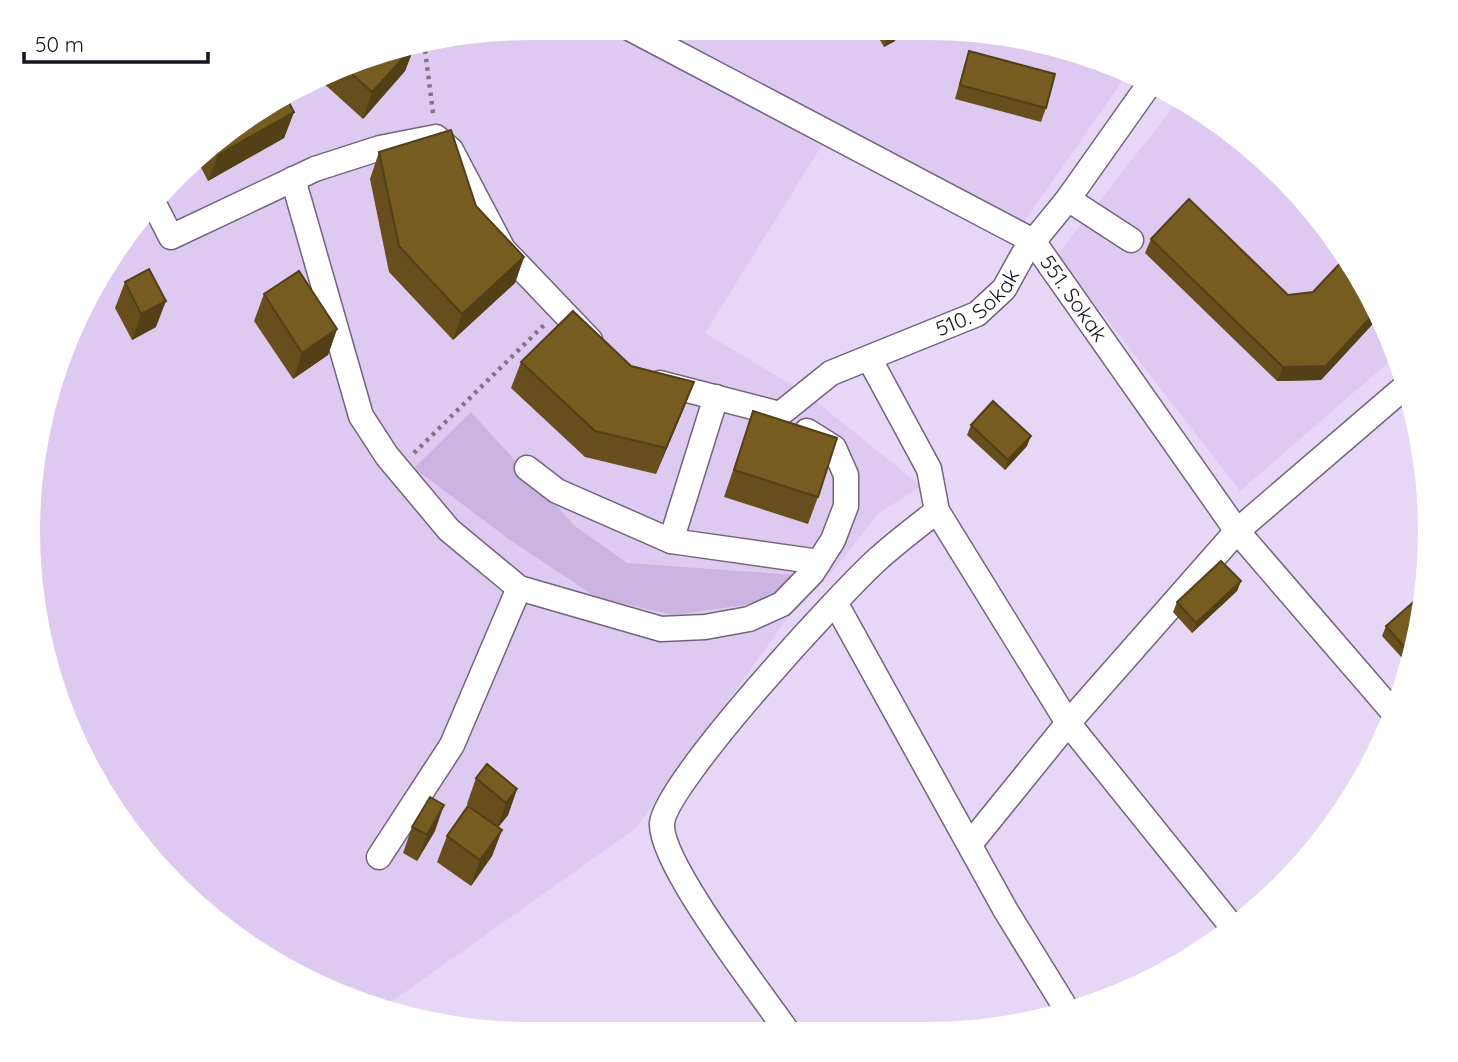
<svg xmlns="http://www.w3.org/2000/svg" width="1458" height="1062" font-family="Quicksand,sans-serif">
  <style>
    .built { fill: #decaf0 }
    .green { fill: #cbb4e1 }
    .lines { fill: none; stroke-linecap: round; stroke-linejoin: round }
    .minor-casing { stroke: #72647f; stroke-width: 27 }
    .path { stroke: #7f7489; stroke-width: 4.5; stroke-dasharray: 3.5 5; stroke-linecap: butt }
    .minor { stroke: #fff; stroke-width: 24 }
    .wall { fill: #664f1c }
    .shaded-wall { fill: #534017 }
    .building { fill: #775c21; stroke: #534017; stroke-width: 2 }
    .labels { text-anchor: middle; stroke-width: 7; stroke-linejoin: round; paint-order: stroke }
    .street-label { font-size: 21px; fill: #18131d; stroke: #fff }
  </style>
  <rect width="100%" height="100%" fill="#e7d7f6"/>
  <!-- built -->
  <path class="built" d="M531 28H605L824 142 705 333 807 394 921 486 878 514 827 578 790 615 636 828 380 1010 280 967 200 909 132 838 66 724 32 596V465L80 309 153 199 252 113 400 45Z
    M649 28H927L1057 45 1126 76 1024 222Z
    M1179 100 1206 113 1326 224 1378 308 1396 356 1240 491 1057 255Z"/>
  <!-- green -->
  <path class="green" d="M471 412 575 526 627 563 795 575 766 602 673 615 596 597 510 540 414 468Z"/>
  <g class="lines">
    <!-- minor casing -->
    <g class="minor-casing">
      <g id="minor">
        <path id="s1" d="M629 28 1033 241 1237 531 1394 713"/>
        <path d="M293 179 361 416 387 456 449 530 519 588 661 629 705 627 749 619 782 604 812 573 833 540 846 506V475L834 448 807 431"/>
        <path d="M1068 199 1131 240"/>
        <path d="M152 200 171 237 315 169 380 148 436 137 451 150 503 249 590 340"/>
        <path d="M870 360 929 469 937 511 1068 723 1234 929"/>
        <path id="s2" d="M660 383 780 414 831 373 977 314 1004 289 1024 253 1068 199 1148 86"/>
        <path d="M527 468 557 491 671 541 819 562"/>
        <path d="M671 541 716 397"/>
        <path d="M836 604 1006 911 1067 1010"/>
        <path d="M970 844 1068 723 1237 531 1407 385"/>
        <path d="M379 857 452 745 519 588"/>
        <path d="M787 1031C761 993 659 863 662 823 666 782 841 592 879 558 898 541 918 526 937 511"/>
      </g>
    </g>
    <!-- path -->
    <path class="path" d="M424 42 433 113
      M414 453 545 324"/>
    <!-- minor -->
    <use href="#minor" class="minor"/>
  </g>
  <!-- wall -->
  <path class="wall" d="M873 28H899L895 41 884 47Z
    M1044 43 1057 45 1085 58 1043 46Z
    M400 45H415L405 71 363 119 321 81Z
    M969 51 1046 108 1041 122 955 99 964 66Z
    M294 112 284 138 208 181 197 160 252 113Z
    M379 152 476 206 524 257 515 283 453 340 389 272 370 179Z
    M1151 239 1288 295 1378 308 1381 315 1321 380 1277 381 1145 253Z
    M125 282 156 327 132 340 115 308Z
    M264 294 337 329 328 355 293 379 254 321Z
    M521 362 631 366 694 382 684 408 656 474 585 457 511 388Z
    M1414 410 1418 434 1408 422 1412 412Z
    M753 411 818 497 808 524 724 497Z
    M971 425 1027 446 1005 470 967 435Z
    M1241 581 1237 591 1192 633 1173 612 1177 602Z
    M1426 596 1402 658 1382 636 1386 626Z
    M476 778 517 789 508 815 498 827 502 830 492 856 471 886 437 862 447 836 473 809 467 804Z
    M412 827 435 831 417 861 403 853Z"/>
  <!-- shaded-wall -->
  <path class="shaded-wall" d="M897 28H899L895 41 884 47 889 33Z
    M415 45 405 71 363 119 372 92Z
    M294 112 284 138 208 181 218 155Z
    M524 257 515 283 453 340 462 314Z
    M166 301 156 327 132 340 141 314Z
    M1378 309 1381 315 1321 380 1277 381 1283 367Z
    M337 329 328 355 293 379 302 353Z
    M694 382 684 408 656 474 666 448Z
    M1031 436 1027 446 1005 470 1008 460Z
    M1241 581 1237 591 1192 633 1196 623Z
    M1416 639 1414 647 1402 658 1405 648Z
    M517 789 508 815 497 829 506 803Z
    M444 805 435 831 417 861 427 835Z
    M502 830 492 856 471 886 480 860Z"/>
  <!-- building -->
  <path class="building" d="M887 28H897L889 33Z
    M413 44 415 45 372 92 347 70 400 45Z
    M969 51 1055 74 1046 108 960 85Z
    M286 97 294 112 218 155 213 146 252 113Z
    M451 130 476 206 524 257 462 314 399 246 379 152Z
    M1189 199 1288 295 1313 292 1346 257 1378 309 1326 366 1283 367 1151 239Z
    M149 269 166 301 141 314 125 282Z
    M299 271 337 329 302 353 264 294Z
    M573 311 631 366 694 382 666 448 595 431 521 362Z
    M993 401 1031 436 1008 460 971 425Z
    M753 411 837 438 818 497 734 470Z
    M1221 561 1241 581 1196 623 1177 602Z
    M1426 591V596L1416 639 1405 648 1386 626Z
    M487 764 517 789 506 803 476 778Z
    M430 797 444 805 427 835 412 827Z
    M468 806 502 830 480 860 447 836Z"/>
  <g class="labels">
    <!-- street labels -->
    <g class="street-label">
      <text dy="7" stroke="none"><textPath href="#s1" startOffset="527">551. Sokak</textPath></text>
      <text dy="7" stroke="none"><textPath href="#s2" startOffset="354">510. Sokak</textPath></text>
    </g>
  </g>
  <!-- crop -->
  <path d="M0 0H1458V1062H0ZM531 40H927A491 491 0 0 1 1418 531V531A491 491 0 0 1 927 1022H531A491 491 0 0 1 40 531V531A491 491 0 0 1 531 40Z" fill="#fff" fill-rule="evenodd"/>
  <!-- scale -->
  <path d="M24 52v10h184v-10" fill="none" stroke="#18131d" stroke-width="3.5"/>
  <text x="35" y="52" font-size="21" fill="#18131d" stroke="#ffffff" stroke-width="5" paint-order="stroke">50 m</text>
</svg>
